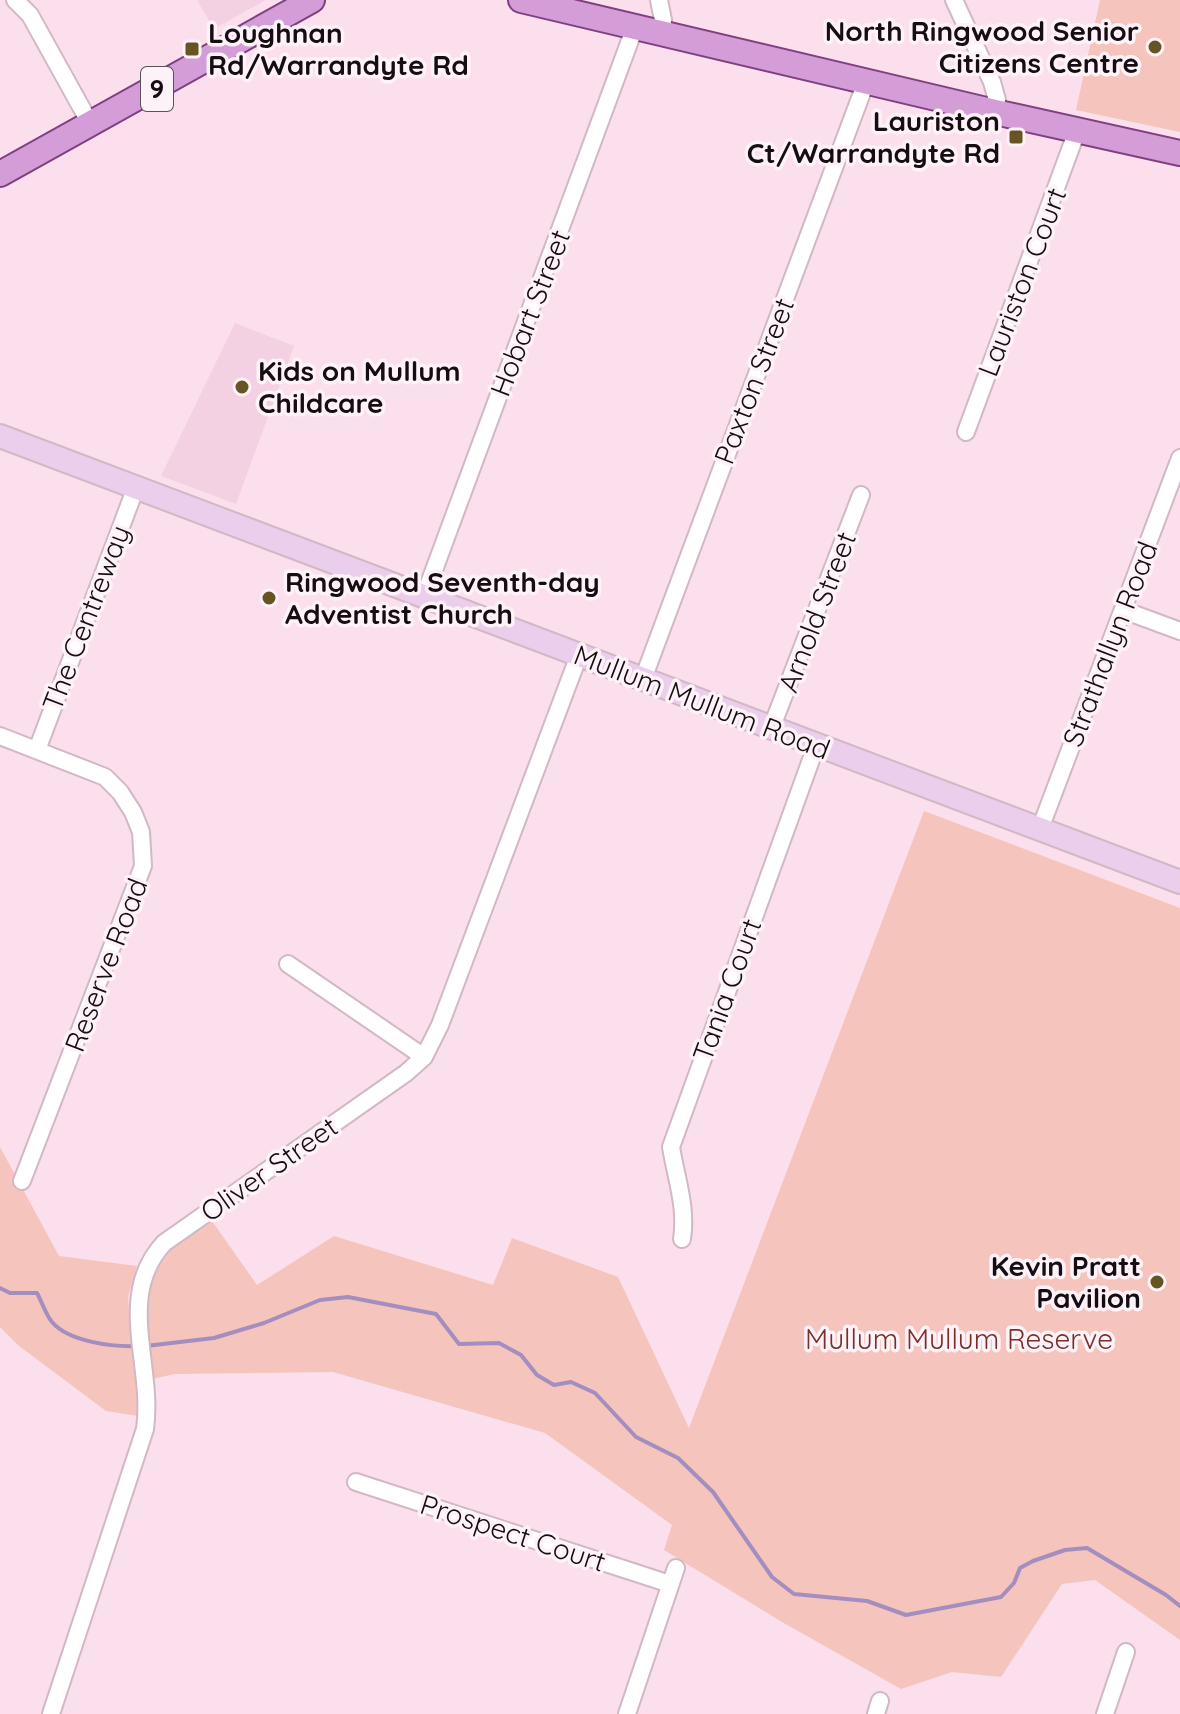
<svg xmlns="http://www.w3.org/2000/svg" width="1180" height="1714" font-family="Quicksand,sans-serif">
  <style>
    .built { fill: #f4d1e2 }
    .green { fill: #f5c4bd }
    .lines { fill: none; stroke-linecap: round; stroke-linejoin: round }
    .stream { stroke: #a48dbf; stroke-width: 4 }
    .street-casing { stroke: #d2b8c5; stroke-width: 20 }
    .secondary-casing { stroke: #d2b8c5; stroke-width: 26 }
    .primary-casing { stroke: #7f4080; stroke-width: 28 }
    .street { stroke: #fff; stroke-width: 16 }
    .secondary { stroke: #eaceeb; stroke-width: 22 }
    .primary { stroke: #d49dd7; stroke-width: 24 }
    .poi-dot { fill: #675422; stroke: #fdf2f7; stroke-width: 3 }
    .labels { text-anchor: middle; stroke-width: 7; stroke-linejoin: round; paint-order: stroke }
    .shield { fill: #fdf2f7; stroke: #5b5257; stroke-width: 2 }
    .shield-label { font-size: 26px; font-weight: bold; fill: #160d12 }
    .poi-label { font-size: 28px; font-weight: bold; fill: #160d12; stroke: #fdf2f7; text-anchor: end }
    .street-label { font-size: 28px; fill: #160d12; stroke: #fdf2f7 }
    .park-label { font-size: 28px; fill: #7a2f29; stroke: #fdf2f7 }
  </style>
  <rect width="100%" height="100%" fill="#fbdfed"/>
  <!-- built -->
  <path class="built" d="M197 0H266L214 29Z
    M235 323 294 346 236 504 161 476Z"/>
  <!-- green -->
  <path class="green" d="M1100 0H1180V132L1076 110Z
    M924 811 1180 908V1640L1095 1580 1062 1584 1001 1677 952 1672 901 1689 782 1622 664 1550 672 1525 545 1433 333 1372 174 1374 153 1379C150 1338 135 1287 167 1254 179 1241 198 1232 212 1221L257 1285 334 1236 493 1285 512 1238 618 1277 689 1428Z
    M0 1147 59 1256 137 1266 128 1297 138 1416 106 1411 19 1346 0 1327Z"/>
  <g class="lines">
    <!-- stream -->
    <path class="stream" d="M0 1288 10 1293H37C42 1302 46 1315 52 1322 69 1342 113 1347 137 1346
      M146 1346 214 1338 264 1323 320 1300 348 1297 436 1314 459 1344 499 1343 521 1355 537 1375 554 1385 571 1382 595 1393 636 1437 678 1458 713 1492 772 1577 794 1594 867 1601 906 1615 1001 1597 1014 1583 1020 1568 1033 1561 1065 1550 1087 1548 1166 1595 1180 1606"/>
    <!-- street casing -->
    <g class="street-casing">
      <path id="street" d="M15 0 30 15 91 125
        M659 0 663 20 662 33
        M954 0 992 82 997 100 995 112
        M966 432 1077 131
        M424 597 635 27
        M1123 610 1180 631
        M643 679 866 82
        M771 729 861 495
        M0 736 105 777 120 792 133 812 141 832 143 866 22 1181
        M37 750 136 487
        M1040 829 1180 458
        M288 964 424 1057
        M682 1239C687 1207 676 1178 671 1147L816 746
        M356 1482 670 1584
        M51 1714 145 1429C154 1365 115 1296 164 1243L406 1073 424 1057 440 1025 579 655
        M627 1714 676 1568
        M876 1714 880 1701
        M1105 1714 1126 1652"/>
    </g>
    <!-- secondary casing -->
    <g class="secondary-casing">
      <path id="secondary" d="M0 436 1180 882"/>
    </g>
    <!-- primary casing -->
    <g class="primary-casing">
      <path id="primary" d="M521 0 995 112 1180 153
        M0 174 312 0"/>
    </g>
    <!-- street -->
    <use href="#street" class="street"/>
    <!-- secondary -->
    <use href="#secondary" class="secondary"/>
    <!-- primary -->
    <use href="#primary" class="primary"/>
  </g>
  <!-- markers -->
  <g class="poi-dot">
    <circle cx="1155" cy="47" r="8"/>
    <rect x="184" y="41" width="16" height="16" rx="4"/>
    <rect x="1008" y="129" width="16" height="16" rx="4"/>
    <circle cx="242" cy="387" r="8"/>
    <circle cx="269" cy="598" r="8"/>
    <circle cx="1157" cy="1282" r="8"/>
  </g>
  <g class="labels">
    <!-- shield labels -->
    <rect class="shield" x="141" y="67" width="32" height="44" rx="6"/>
    <g class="shield-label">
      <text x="157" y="98">9</text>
    </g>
    <!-- poi labels -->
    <g class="poi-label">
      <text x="1139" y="41">North Ringwood Senior<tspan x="1139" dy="32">Citizens Centre</tspan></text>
      <text x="208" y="43" text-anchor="start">Loughnan<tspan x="208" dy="32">Rd/Warrandyte Rd</tspan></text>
      <text x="1000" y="131">Lauriston<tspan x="1000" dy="32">Ct/Warrandyte Rd</tspan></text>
      <text x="258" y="381" text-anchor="start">Kids on Mullum<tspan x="258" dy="32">Childcare</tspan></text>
      <text x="285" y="592" text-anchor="start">Ringwood Seventh-day<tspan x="285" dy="32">Adventist Church</tspan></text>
      <text x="1141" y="1276">Kevin Pratt<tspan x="1141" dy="32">Pavilion</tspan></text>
    </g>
    <!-- street labels -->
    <g class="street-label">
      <text transform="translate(1022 282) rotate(-69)" y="10">Lauriston Court</text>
      <text transform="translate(530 313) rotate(-69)" y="10">Hobart Street</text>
      <text transform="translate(754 381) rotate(-69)" y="10">Paxton Street</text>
      <text transform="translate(817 612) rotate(-69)" y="10">Arnold Street</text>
      <text transform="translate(86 618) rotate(-69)" y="10">The Centreway</text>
      <text transform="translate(1110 644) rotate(-69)" y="10">Strathallyn Road</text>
      <text transform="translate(702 702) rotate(21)" y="10">Mullum Mullum Road</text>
      <text transform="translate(106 965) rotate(-69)" y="10">Reserve Road</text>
      <text transform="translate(727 990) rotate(-70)" y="10">Tania Court</text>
      <text transform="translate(269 1169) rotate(-35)" y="10">Oliver Street</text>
      <text transform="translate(513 1533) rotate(18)" y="10">Prospect Court</text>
    </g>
    <!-- park labels -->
    <g class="park-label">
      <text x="959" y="1349">Mullum Mullum Reserve</text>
    </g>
  </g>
</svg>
